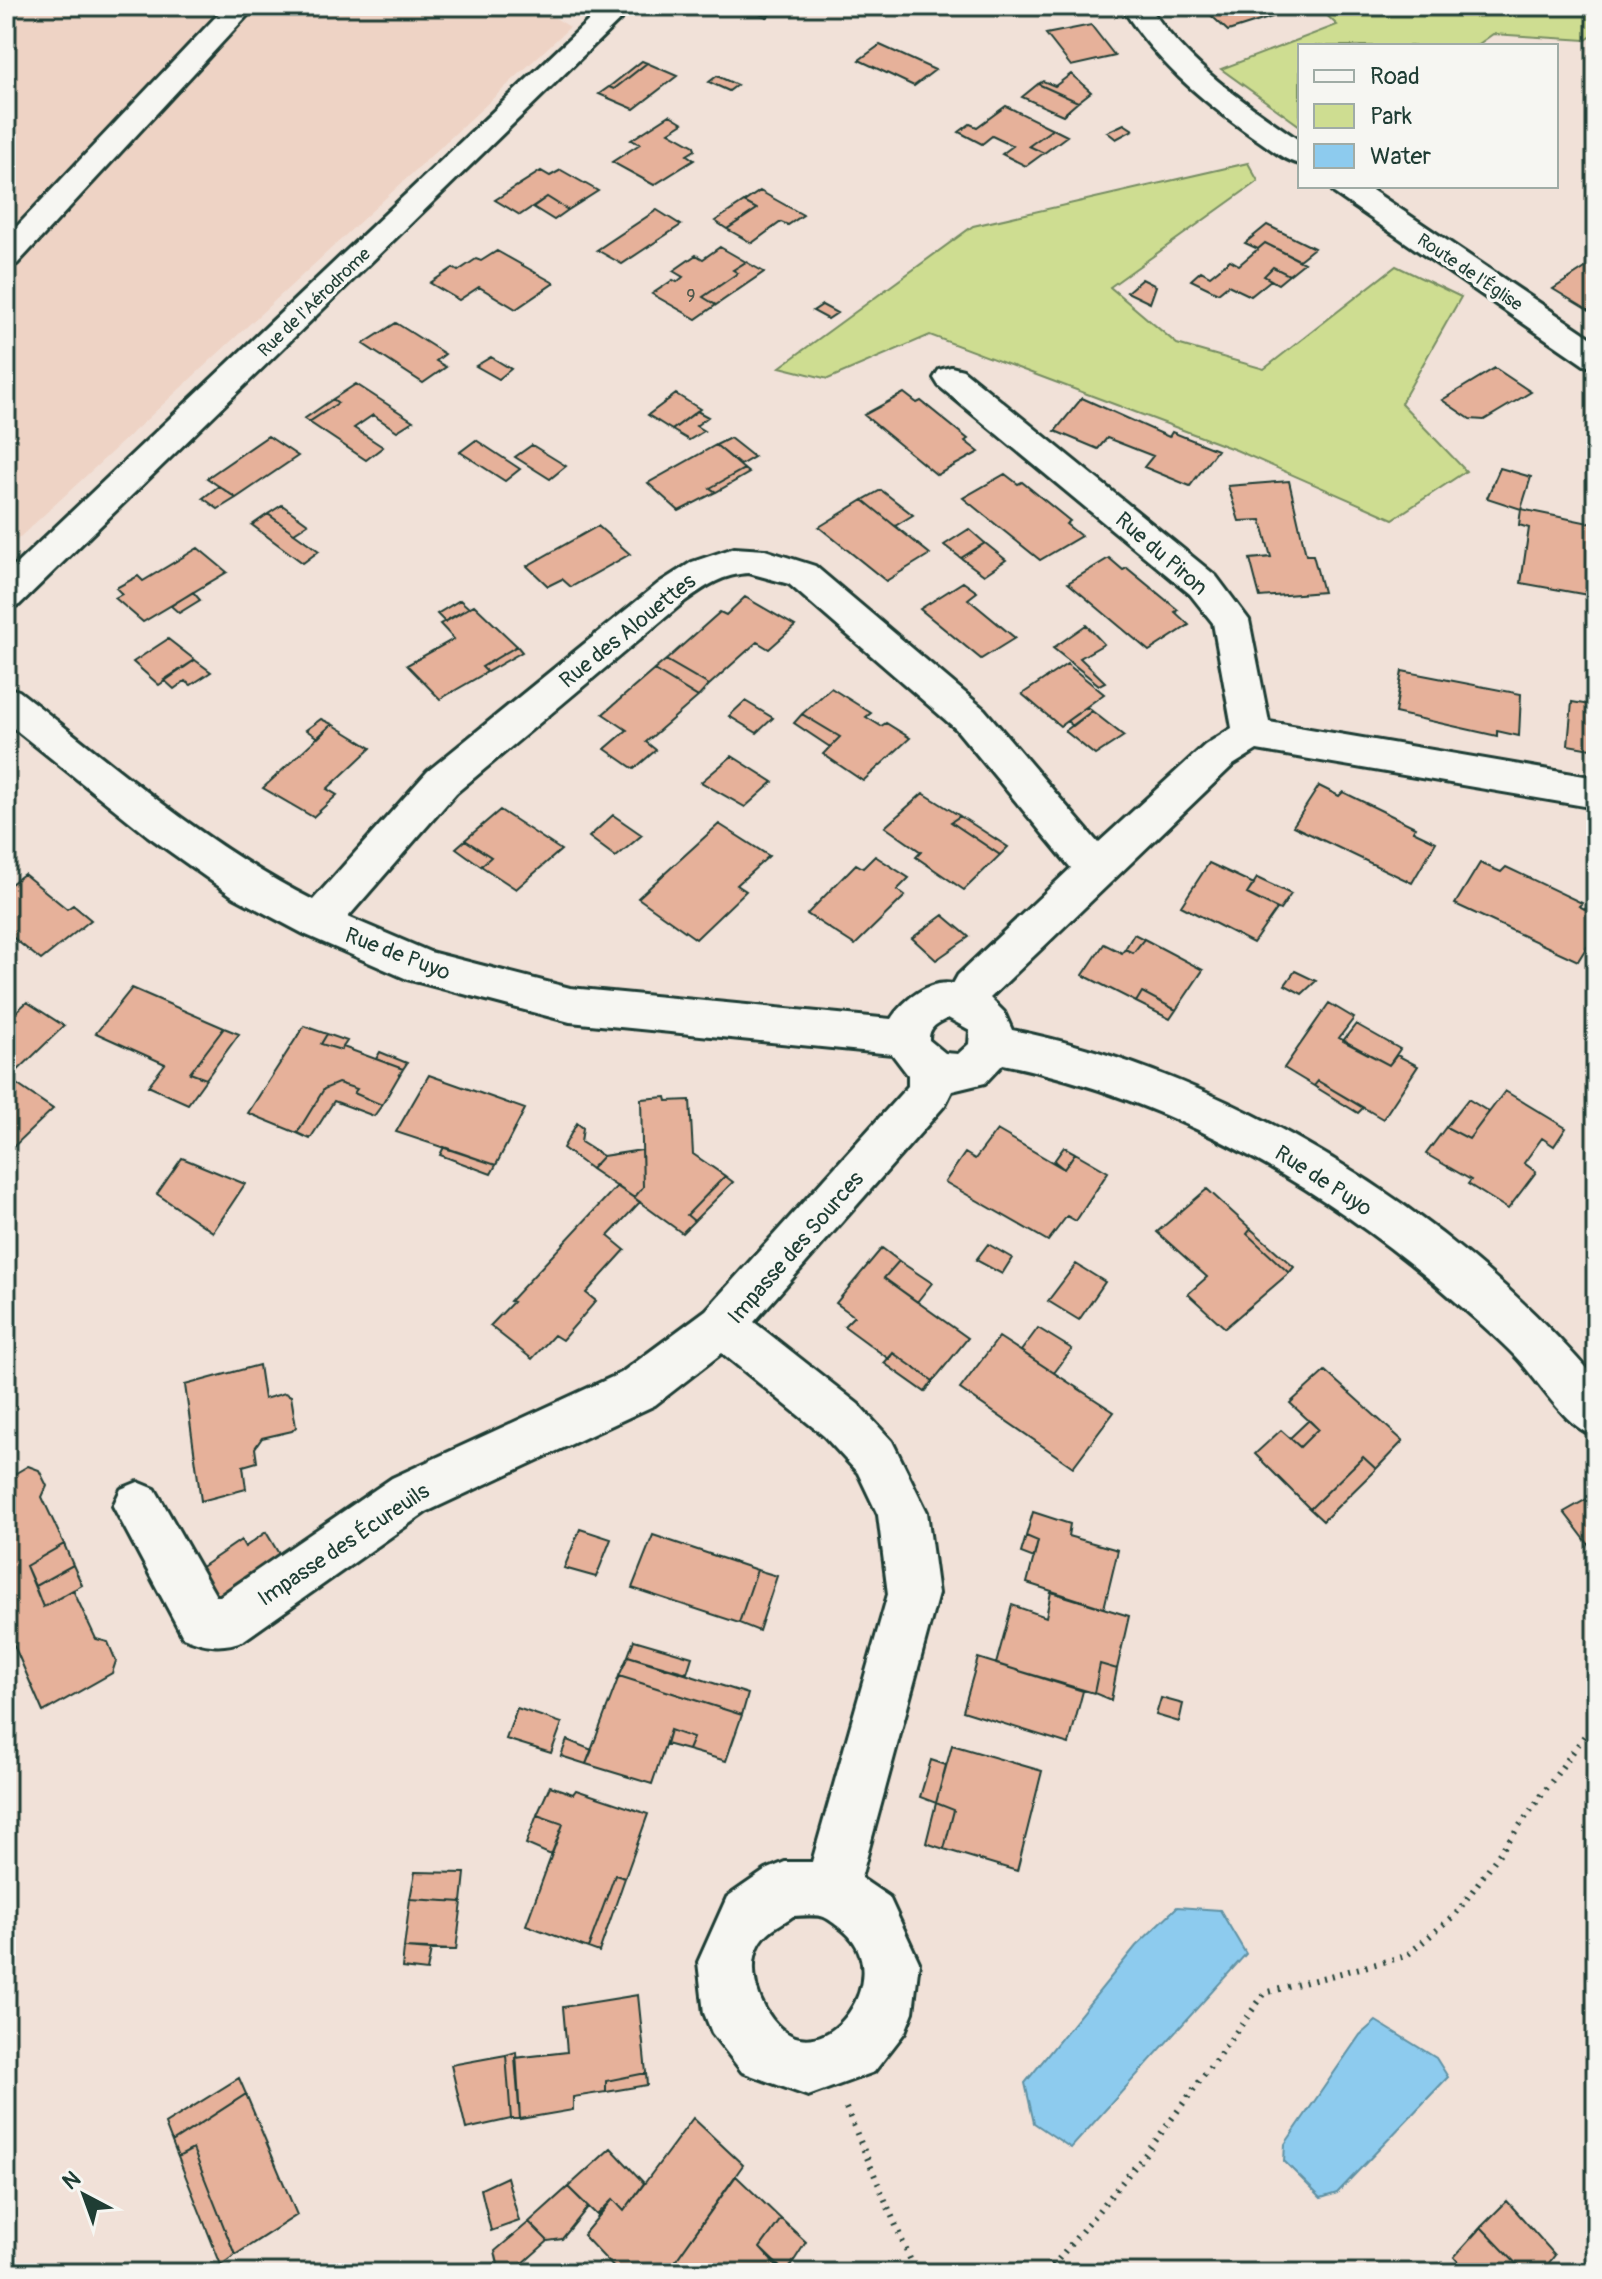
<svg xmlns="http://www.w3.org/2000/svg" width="1602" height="2279" font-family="Pangolin,sans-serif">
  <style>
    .built { fill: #eed3c5 }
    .green { fill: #cedd91; stroke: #768d62; stroke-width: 2 }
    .water { fill: #8dcbee; stroke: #6192a4; stroke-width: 2 }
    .building { fill: #e6b19a; stroke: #1f3d34; stroke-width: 2 }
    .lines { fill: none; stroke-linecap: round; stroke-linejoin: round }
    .minor-casing { stroke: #1f3d34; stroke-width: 6 }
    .path { stroke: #1f3d34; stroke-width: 6; stroke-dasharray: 2 7; stroke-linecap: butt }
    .minor { fill: #f6f6f2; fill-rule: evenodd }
    .labels { text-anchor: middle; stroke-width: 7; stroke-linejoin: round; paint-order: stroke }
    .far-street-label { font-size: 18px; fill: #1f3d34; stroke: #f6f6f2 }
    .number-label { font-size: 18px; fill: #515a4e }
    .street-label { font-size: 22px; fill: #1f3d34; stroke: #f6f6f2 }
  </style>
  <rect width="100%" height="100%" fill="#f1e1d8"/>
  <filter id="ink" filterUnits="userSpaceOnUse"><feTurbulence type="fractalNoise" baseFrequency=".0125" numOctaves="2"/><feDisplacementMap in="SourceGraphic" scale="16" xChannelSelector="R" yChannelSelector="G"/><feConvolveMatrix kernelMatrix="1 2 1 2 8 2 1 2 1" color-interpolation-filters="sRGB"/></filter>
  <g filter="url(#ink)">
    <!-- built -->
    <path class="built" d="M6 6H536L570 27 6 550Z"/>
    <!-- green -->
    <path class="green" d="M1317 6H1596V33L1586 40 1493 34 1476 46H1300V126L1221 69 1337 25Z
      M1248 163 1258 181 1110 287 1177 344 1264 369 1396 266 1461 297 1401 403 1466 471 1393 519 1236 450 930 335 828 379 780 367 973 226Z"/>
    <!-- water -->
    <path class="water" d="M1177 1907 1220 1910 1246 1954 1071 2148 1034 2123 1025 2083 1136 1946Z
      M1376 2021 1436 2058 1448 2077 1337 2193 1321 2198 1284 2161 1285 2144 1360 2035Z"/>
    <!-- building -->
    <path class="building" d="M759 6H780L767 17 752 11Z
      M1000 6H1033L1015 15Z
      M1201 6H1259L1272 17 1228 31Z
      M1091 25 1115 56 1071 66 1046 34Z
      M880 45 935 70 914 86 859 60Z
      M642 61 647 63 614 89 609 87Z
      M647 63 677 76 634 109 599 94 609 87 614 89Z
      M1071 74 1091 92 1078 102 1038 84 1043 81 1055 86Z
      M717 76 737 85 729 91 709 82Z
      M1038 84 1078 102 1063 115 1022 97Z
      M1006 106 1053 129 1029 146 1044 153 1026 166 1002 154 1013 146 992 136 982 144 959 132 970 124 977 127Z
      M670 115 683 123 669 132 694 146 695 150 687 155 694 160 654 185 612 162 640 144 631 140Z
      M1124 124 1133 130 1116 139 1107 132Z
      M1053 129 1067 136 1044 153 1029 146Z
      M561 170 598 191 568 210 547 197 520 215 495 200 541 171 550 176Z
      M760 191 803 215 788 225 781 222 752 243 727 229 757 209 744 202Z
      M547 197 568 210 554 220 533 207Z
      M744 202 757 209 727 229 715 221Z
      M657 210 681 225 622 264 597 250Z
      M1267 225 1314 248 1299 260 1265 243 1258 249 1245 243Z
      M1265 243 1304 263 1289 275 1273 267 1264 276 1271 280 1251 296 1228 285 1218 293 1191 280 1201 271 1210 276 1230 260 1239 265Z
      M720 247 746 262 733 270 738 273 703 297 716 305 696 319 652 294 673 280 677 282 683 277 673 271 696 255 703 259Z
      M497 251 554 283 516 309 479 287 459 300 430 283 453 268 458 271 476 259 481 261Z
      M1596 261V315L1553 289Z
      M746 262 764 272 716 305 703 297 738 273 733 270Z
      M1273 267 1289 275 1278 284 1264 276Z
      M1142 279 1156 286 1150 303 1127 292Z
      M822 305 837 313 828 319 813 311Z
      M396 323 445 354 436 361 446 367 423 383 363 344Z
      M491 357 511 369 499 379 476 366Z
      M1495 368 1531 392 1484 420 1470 419 1442 400Z
      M356 384 413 421 397 431 373 415 354 428 383 447 366 460 309 422 338 403 333 399Z
      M904 393 917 403 921 401 968 439 965 441 979 452 937 475 864 415Z
      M676 394 700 409 672 430 648 415Z
      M1082 398 1169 437 1172 432 1217 450 1190 486 1144 467 1153 456 1107 438 1098 449 1055 431Z
      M333 399 338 403 309 422 304 419Z
      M697 411 708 417 696 426 704 431 689 440 672 430Z
      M268 436 298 456 236 498 207 478Z
      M730 438 754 457 740 465 716 445Z
      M476 440 520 469 505 481 460 452Z
      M532 445 566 466 550 479 515 457Z
      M716 445 744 469 710 488 716 492 679 511 648 483Z
      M1500 468 1531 477 1521 509 1487 498Z
      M744 469 749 473 716 492 710 488Z
      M1005 474 1018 484 1022 482 1070 521 1066 524 1081 536 1040 560 963 498Z
      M1289 481 1306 555H1313L1323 592 1260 597 1250 559 1271 557 1261 520 1239 521 1228 486Z
      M219 486 236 498 218 509 203 498Z
      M881 490 913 515 895 526 863 500Z
      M863 500 895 526 930 554 886 581 819 527Z
      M282 505 308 524 294 533 268 514Z
      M1521 509 1594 524 1588 595 1521 583 1529 528 1519 525Z
      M268 514 294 533 319 551 303 563 252 525Z
      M598 526 630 554 571 587 562 579 548 586 527 566Z
      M969 529 985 543 961 558 944 545Z
      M985 543 1006 560 984 575 961 558Z
      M198 548 227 572 143 622 115 598 122 594 116 588 138 576 143 581Z
      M1109 558 1123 570 1127 568 1178 610 1175 612 1189 625 1149 651 1068 583Z
      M963 582 977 592 968 599 1015 638 981 659 920 609Z
      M193 592 200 600 179 613 171 606Z
      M745 597 795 626 769 649 757 642 709 685 666 660 720 612 726 615Z
      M460 600 469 608 445 622 437 614Z
      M474 605 517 646 482 667 487 672 440 699 407 665 454 639 440 624Z
      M1086 625 1104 644 1080 658 1105 682 1099 685 1053 648Z
      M168 639 195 660 159 685 133 662Z
      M517 646 522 652 487 672 482 667Z
      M195 660 211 672 191 685 185 681 174 689 164 680Z
      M666 660 709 685 698 697 654 670Z
      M1067 664 1104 694 1060 726 1022 694Z
      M654 670 698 697 646 742 656 750 634 769 605 749 627 730 603 714Z
      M1402 671 1521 694 1519 736 1497 731V736L1395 713Z
      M831 688 871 713 866 717 881 726 886 723 910 738 863 781 823 754 840 737 802 714Z
      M745 701 773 718 757 733 729 716Z
      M1572 702 1596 706V755L1591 754V749L1568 745Z
      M1087 707 1092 711 1073 726 1067 721Z
      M1092 711 1124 736 1095 755 1065 731Z
      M802 714 840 737 830 747 794 723Z
      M321 719 332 724 318 738 306 730Z
      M332 724 371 748 327 789 337 795 313 817 263 788Z
      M732 756 773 782 745 807 701 782Z
      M1319 786 1339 796 1343 792 1415 827 1413 831 1436 842 1412 883 1293 826Z
      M923 793 960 816 951 822 1000 855 964 890 916 857 921 852 885 827Z
      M500 810 561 850 516 889 481 866 491 857 465 840Z
      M613 815 642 835 616 857 589 837Z
      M960 816 1008 847 1000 855 951 822Z
      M719 824 769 856 737 885 746 891 696 939 638 898Z
      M465 840 491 857 481 866 456 848Z
      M875 856 909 878 897 890 905 896 855 945 807 914 856 864 863 868Z
      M1209 863 1254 884 1247 894 1277 909 1253 943 1181 906Z
      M1480 863 1501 872 1506 867 1582 903 1579 906 1596 915V932L1578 961 1455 904Z
      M24 874 67 909 73 905 91 920 41 960 6 932V880L11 884Z
      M1257 878 1291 894 1280 910 1247 894Z
      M943 915 969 937 936 960 912 938Z
      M1134 934 1144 939 1133 953 1125 949Z
      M1144 939 1203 970 1176 1010 1142 992 1136 1002 1083 975 1104 944 1122 953 1125 949 1133 953Z
      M1295 971 1316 981 1302 994 1285 985Z
      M132 988 224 1028 190 1073 206 1079 188 1104 148 1086 165 1064 96 1033Z
      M1142 992 1176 1010 1170 1019 1136 1002Z
      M27 1002 64 1026 9 1079 6 1077V1021Z
      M1329 1003 1354 1018 1339 1038 1389 1065 1397 1055 1418 1066 1383 1119 1318 1081 1314 1086 1284 1068Z
      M1356 1024 1400 1049 1389 1065 1343 1041Z
      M304 1026 327 1034 321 1044 341 1050 343 1047 403 1069 382 1105 354 1093 357 1089 338 1083 324 1089 297 1133 248 1113Z
      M224 1028 239 1034 206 1079 190 1073Z
      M327 1034 347 1041 341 1050 321 1044Z
      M380 1052 407 1063 403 1069 376 1059Z
      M429 1075 525 1109 496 1165 396 1132Z
      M9 1079 53 1109 6 1154V1081Z
      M1318 1081 1363 1108 1358 1113 1314 1086Z
      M338 1083 357 1089 354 1093 382 1105 374 1116 334 1101 310 1139 297 1133 324 1089Z
      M1505 1091 1566 1128 1554 1146 1542 1138 1524 1163 1536 1172 1508 1209 1468 1184 1471 1180 1426 1154 1446 1127 1469 1139Z
      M666 1097 667 1101 690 1100 693 1154 725 1176 687 1215 694 1221 682 1233 634 1198 643 1187 641 1099Z
      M1468 1099 1489 1112 1469 1139 1446 1127Z
      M577 1123 583 1128 581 1142 603 1156 591 1169 563 1148Z
      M997 1130 1064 1169 1075 1153 1108 1172 1076 1221 1067 1216 1048 1241 945 1182 965 1153 975 1159Z
      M444 1147 496 1165 491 1174 440 1155Z
      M1064 1147 1075 1153 1064 1169 1054 1161Z
      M642 1150 643 1187 634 1198 591 1169 603 1156Z
      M182 1158 245 1184 213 1232 157 1194Z
      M725 1176 733 1182 694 1221 687 1215Z
      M617 1186 640 1202 608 1236 625 1250 586 1293 596 1301 562 1340 554 1335 532 1359 490 1326 513 1302 510 1301Z
      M1207 1189 1251 1229 1247 1234 1289 1273 1225 1328 1188 1294 1207 1277 1157 1232Z
      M1251 1229 1294 1267 1289 1273 1247 1234Z
      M988 1244 1012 1258 1002 1274 976 1260Z
      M882 1248 899 1261 884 1278 968 1338 933 1381 893 1353 889 1359 844 1326 854 1316 836 1303Z
      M899 1261 932 1283 917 1302 884 1278Z
      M1076 1264 1105 1282 1079 1320 1048 1301Z
      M1038 1328 1072 1349 1054 1373 1021 1351Z
      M999 1337 1114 1412 1073 1467 960 1389Z
      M893 1353 933 1381 925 1392 884 1363Z
      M259 1365 264 1399 285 1393 291 1396 296 1427 292 1431 262 1438 255 1448 257 1462 243 1466 246 1489 201 1501 185 1385Z
      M1325 1371 1403 1441 1376 1469 1363 1457 1310 1509 1255 1454 1281 1430 1300 1447 1318 1429 1290 1403Z
      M1309 1420 1318 1429 1300 1447 1290 1438Z
      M1363 1457 1376 1469 1323 1521 1310 1509Z
      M28 1466 39 1470 47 1486 42 1497 64 1544 26 1566 43 1607 73 1590 96 1639 108 1642 116 1661 112 1673 43 1712 6 1627V1479Z
      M1594 1495 1596 1541 1589 1545 1564 1512Z
      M1033 1512 1070 1524 1068 1536 1118 1550 1104 1608 1027 1583 1038 1541 1026 1536Z
      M580 1529 611 1539 596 1577 564 1568Z
      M266 1532 279 1554 215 1598 200 1568 241 1540 245 1547Z
      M653 1535 757 1570 739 1623 632 1588Z
      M1026 1536 1038 1541 1034 1558 1021 1553Z
      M64 1544 73 1565 35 1586 26 1566Z
      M73 1565 82 1585 43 1607 35 1586Z
      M757 1570 777 1576 759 1631 739 1623Z
      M1051 1592 1129 1616 1117 1669 1100 1664 1094 1693 996 1664 1012 1605 1046 1617Z
      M634 1640 692 1657 687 1673 628 1656Z
      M628 1656 748 1694 742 1715 619 1676Z
      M978 1658 1083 1691 1069 1744 963 1711Z
      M1100 1664 1117 1669 1111 1700 1094 1693Z
      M619 1676 742 1715 726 1761 688 1750 693 1738 670 1730 652 1784 586 1764Z
      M1161 1698 1183 1704 1179 1722 1156 1715Z
      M517 1708 562 1723 551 1753 506 1739Z
      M670 1730 693 1738 688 1750 666 1744Z
      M567 1740 592 1750 586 1764 561 1756Z
      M952 1745 1042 1771 1017 1871 944 1849 954 1810 936 1803Z
      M931 1760 946 1765 936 1803 920 1797Z
      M550 1786 573 1794 576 1790 648 1814 625 1878 615 1875 588 1948 526 1925 563 1824 537 1815Z
      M936 1803 954 1810 944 1849 926 1843Z
      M537 1815 563 1824 551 1855 526 1844Z
      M415 1872 465 1873 462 1902 410 1899Z
      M615 1875 625 1878 599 1952 588 1948Z
      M410 1899 462 1902 456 1950 404 1948Z
      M404 1948 431 1950 427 1971 402 1968Z
      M638 1995 646 2073 606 2081V2092L573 2097V2110L520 2119 515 2058 567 2052 563 2007Z
      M516 2052 520 2119H511L506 2055Z
      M506 2055 511 2119 466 2129 451 2065Z
      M646 2073 647 2085 606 2092V2081Z
      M239 2078 246 2094 172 2142 165 2124Z
      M246 2094 297 2215 235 2255 193 2149 178 2157 172 2142Z
      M693 2118 743 2165 667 2273H619L583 2235 613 2199 624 2211Z
      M611 2148 644 2183 624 2211 613 2199 597 2215 568 2187Z
      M193 2149 235 2255 221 2265 178 2157Z
      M736 2176 781 2219 760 2248 780 2270 778 2273H667Z
      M507 2177 519 2221 491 2231 481 2189Z
      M568 2187 588 2207 562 2239 548 2241 529 2222Z
      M1507 2201 1555 2255 1541 2273H1525L1481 2227Z
      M781 2219 806 2242 786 2273 760 2248Z
      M529 2222 548 2241 512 2273H500L495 2251Z
      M1481 2227 1525 2273H1468L1454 2257Z"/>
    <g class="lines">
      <!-- minor casing -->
      <g class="minor-casing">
        <path id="minor" d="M226 6H256L17 264 6 267V238Z
          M604 6H634L19 605 6 609V574Z
          M1121 6H1149C1187 65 1244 102 1300 141V164C1282 160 1268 146 1252 136 1200 99 1155 61 1121 6Z
          M1330 186H1366L1596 341V368L1584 365 1334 193Z
          M951 367 963 370 1216 576 1249 620 1269 722 1596 778V808L1257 750 1233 765 990 998 1004 1012 1012 1030C1228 1073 1454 1212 1596 1380V1437C1562 1424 1541 1383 1516 1357 1500 1340 1481 1324 1463 1308 1332 1191 1174 1099 1003 1064L985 1083 952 1091 945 1105 754 1322 858 1404 892 1441 927 1512 938 1594 861 1878 889 1897 919 1962 913 2012 905 2032 874 2072 808 2096 742 2072 712 2033 704 2013 698 1962 727 1897 766 1870 785 1862H812L888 1594 878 1515 858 1473 824 1436 722 1353 655 1405 426 1512 244 1640C222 1649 205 1646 183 1637L113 1506 121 1489 138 1482 155 1489 216 1596H220L392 1478 621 1373 706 1310 908 1086V1075L892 1054 570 1022 407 979 304 934 234 897 148 836 6 722V687L19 691C114 765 206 846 313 900L428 771 659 583 692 562 734 548 765 550 815 566 984 709 1098 843 1205 745 1232 728 1213 623 1190 594 939 386 934 378 939 370ZM749 573 789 584 956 729 1071 868 958 975 953 984C930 979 903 1000 891 1019L570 988 430 952 348 917 456 793 685 601C706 586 723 574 749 573ZM948 1018 970 1030 969 1044 958 1054 945 1053 929 1040C929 1026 937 1024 948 1018ZM793 1916C802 1916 815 1914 824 1917 829 1919 835 1924 839 1927 903 1971 822 2084 772 2019 755 1997 744 1957 767 1934 774 1927 785 1922 793 1916Z"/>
      </g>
      <!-- path -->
      <path class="path" d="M846 2108 916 2273
        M1047 2273 1148 2151 1265 1993 1406 1956 1455 1915 1596 1720"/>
      <!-- minor -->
      <use href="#minor" class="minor"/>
    </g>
  </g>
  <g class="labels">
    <!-- far-street labels -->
    <g class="far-street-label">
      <text transform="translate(1470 272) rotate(34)" y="6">Route de l'Église</text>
      <text transform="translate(314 302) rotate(-44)" y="6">Rue de l'Aérodrome</text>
    </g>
    <!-- number labels -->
    <g class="number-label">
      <text x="691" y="302">9</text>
    </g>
    <!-- street labels -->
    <g class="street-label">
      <text transform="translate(1162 553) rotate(41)" y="8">Rue du Piron</text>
      <text transform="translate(627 630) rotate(-39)" y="8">Rue des Alouettes</text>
      <text transform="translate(398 953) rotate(21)" y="8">Rue de Puyo</text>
      <text transform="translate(1324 1180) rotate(33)" y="8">Rue de Puyo</text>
      <text transform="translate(795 1247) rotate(-49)" y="8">Impasse des Sources</text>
      <text transform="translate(343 1544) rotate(-34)" y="8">Impasse des Écureuils</text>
    </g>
  </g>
  <!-- margin -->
  <rect width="1602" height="2279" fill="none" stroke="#f6f6f2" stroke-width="32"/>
  <rect x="16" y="16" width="1570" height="2247" fill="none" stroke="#1f3d34" stroke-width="3" filter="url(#ink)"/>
  <!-- legend -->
  <rect x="1298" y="44" width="260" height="144" fill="#f6f6f2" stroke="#a0aca6" stroke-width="2"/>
  <rect x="1314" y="70" width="40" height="12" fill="#f6f6f2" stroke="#a0aca6" stroke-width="2"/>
  <text x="1370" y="84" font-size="24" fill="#1f3d34">Road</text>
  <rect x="1314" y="104" width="40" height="24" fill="#cedd91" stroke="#a0aca6" stroke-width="2"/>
  <text x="1370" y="124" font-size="24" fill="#1f3d34">Park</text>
  <rect x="1314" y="144" width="40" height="24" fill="#8dcbee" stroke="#a0aca6" stroke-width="2"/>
  <text x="1370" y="164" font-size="24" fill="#1f3d34">Water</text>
  <!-- north arrow -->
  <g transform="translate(84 2195) rotate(319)" stroke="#f6f6f2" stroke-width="6" paint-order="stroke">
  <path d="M0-6L14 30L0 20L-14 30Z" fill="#1f3d34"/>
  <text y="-12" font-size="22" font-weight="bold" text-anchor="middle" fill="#1f3d34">N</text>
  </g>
</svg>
